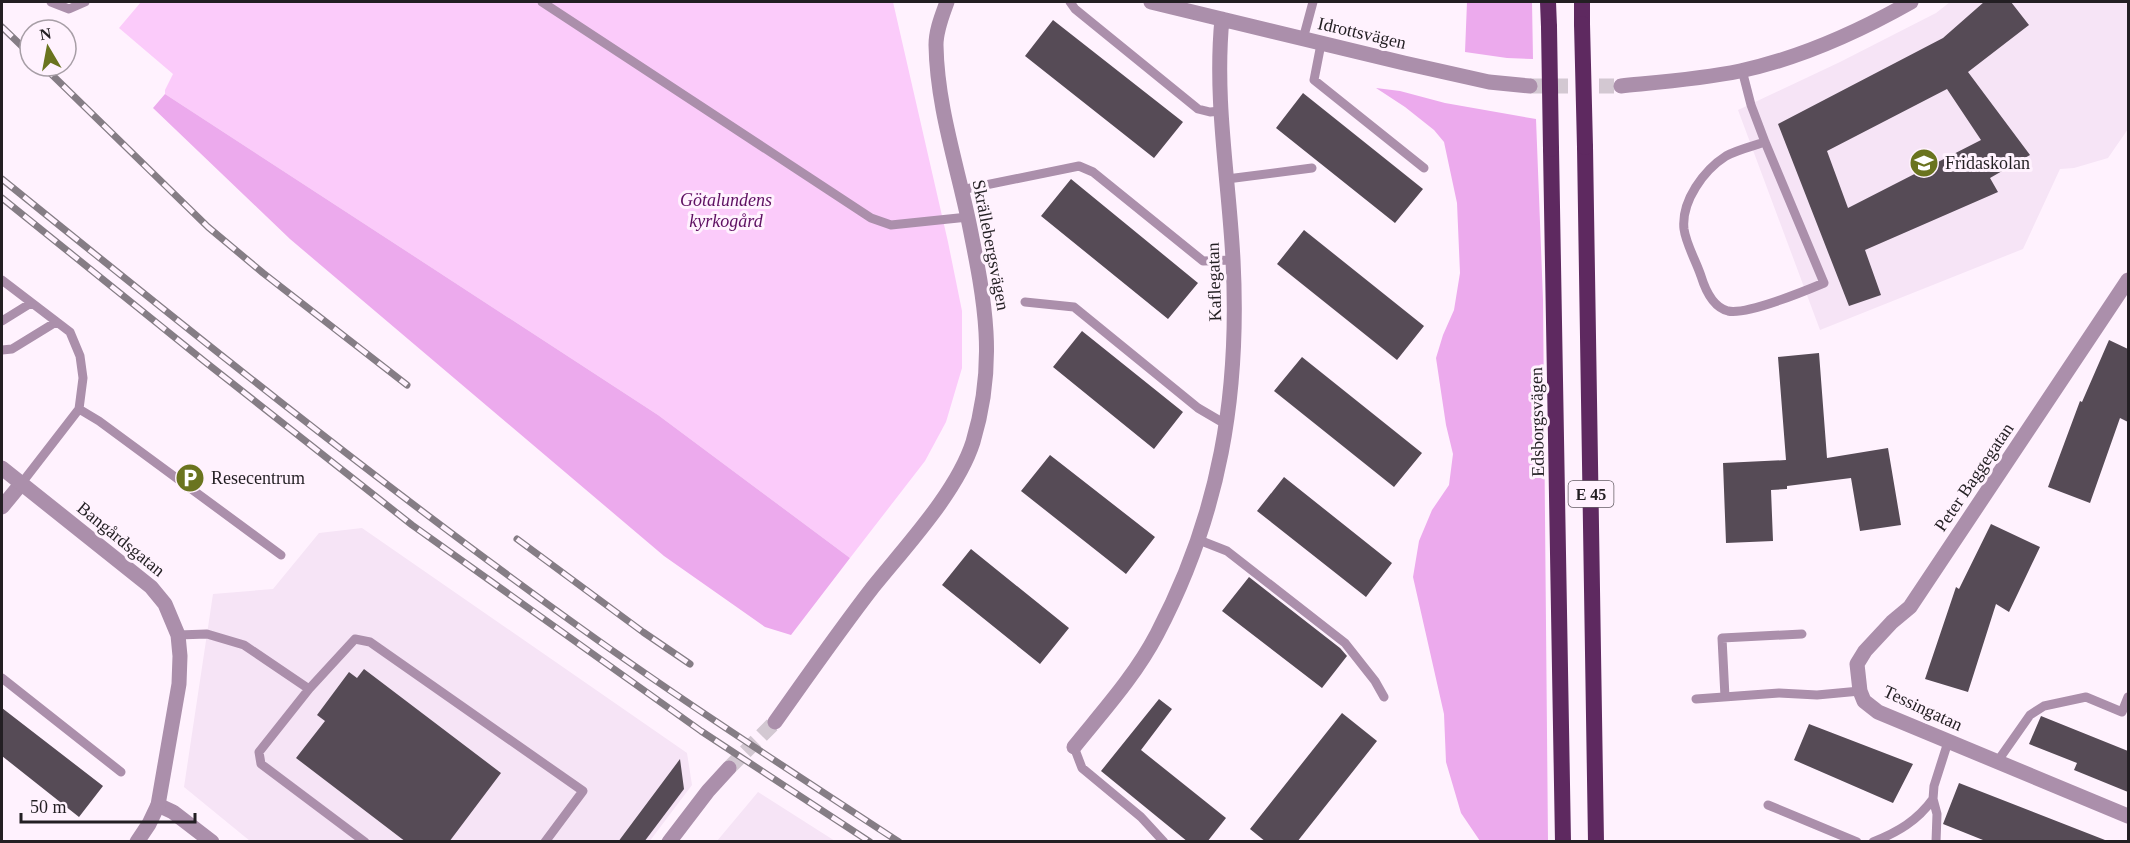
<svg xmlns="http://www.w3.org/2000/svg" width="2130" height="843" font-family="Georgia,serif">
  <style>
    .built { fill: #f6e4f6 }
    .green { fill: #fbcbfa }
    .forest { fill: #ecaaed }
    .building { fill: #564b56; fill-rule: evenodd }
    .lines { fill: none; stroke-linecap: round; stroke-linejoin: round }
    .minor-tunnel { stroke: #d3c8d2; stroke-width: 15; stroke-dasharray: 15 8; stroke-linecap: butt }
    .service { stroke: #ab8fab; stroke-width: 9 }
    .minor { stroke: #ab8fab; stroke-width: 15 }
    .tertiary { stroke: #ab8fab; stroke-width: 15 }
    .trunk { stroke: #5e2960; stroke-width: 16 }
    .rail-casing { stroke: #857d85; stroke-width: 7 }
    .rail { stroke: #fff2fe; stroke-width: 4.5; stroke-dasharray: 14; stroke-linecap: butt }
    .trunk-bridge { stroke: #5e2960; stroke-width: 16 }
    .labels { text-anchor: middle; stroke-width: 6; stroke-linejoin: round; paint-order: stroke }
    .shield { fill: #fff2fe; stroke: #655e65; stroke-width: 1.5 }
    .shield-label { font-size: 16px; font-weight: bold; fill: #231f23 }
    .street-label { font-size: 18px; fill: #231f23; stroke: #fff2fe }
    .poi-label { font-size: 18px; fill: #231f23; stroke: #fff2fe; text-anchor: start }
    .park-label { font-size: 18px; font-style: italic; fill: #5e1062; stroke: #fff2fe }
  </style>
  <rect width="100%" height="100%" fill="#fff2fe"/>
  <!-- built -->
  <path class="built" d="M1950 2H2128V129L2108 158 2074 168 2060 169 2023 249 1820 330 1738 110 1840 62 1936 13Z
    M362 528 687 753 692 785 649 842 250 841 184 787 213 594 273 589 319 533Z
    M758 792 835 841H717Z"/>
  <!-- green -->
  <path class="green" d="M141 2H893L948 242 962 311V368L946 422 925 461 850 558 658 415 165 94V90L173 74 119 28Z"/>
  <!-- forest -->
  <path class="forest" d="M1467 2H1532L1533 59 1507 58 1465 52Z
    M1376 88 1400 91 1445 103 1536 119 1543 300 1548 841H1480L1461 813 1446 762 1444 714 1413 577 1419 541 1432 510 1449 485 1453 454 1446 425 1436 358 1443 335 1454 310 1460 273 1457 203 1444 142 1434 130 1405 107Z
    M165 94 658 415 850 558 791 635 765 627 664 556 290 239 153 108Z"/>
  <!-- building -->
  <path class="building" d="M1984 2H2011L2029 25 1968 72 2030 155 1990 178 1998 192 1865 250 1881 295 1849 306 1778 124 1943 38ZM1947 89 1981 140 1848 208 1827 151Z
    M1053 20 1183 122 1154 158 1025 56Z
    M1303 93 1423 189 1395 223 1276 128Z
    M1071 179 1198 283 1168 319 1041 216Z
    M1304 230 1424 326 1397 360 1277 264Z
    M1082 331 1183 412 1154 449 1053 367Z
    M2109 340 2128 349V422L2120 418 2090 503 2048 487 2080 401 2082 402Z
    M1819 353 1827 458 1888 448 1901 525 1860 531 1851 478 1787 486V489L1771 490 1773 541 1726 543 1723 463 1786 460 1778 357Z
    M1302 357 1422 453 1394 487 1274 391Z
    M1050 455 1155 537 1126 574 1021 491Z
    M1284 477 1392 563 1366 597 1257 511Z
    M1991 524 2040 547 2009 612 1996 604 1968 692 1925 679 1956 587 1959 589Z
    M971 549 1069 628 1040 664 942 585Z
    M1249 577 1340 648 1347 656 1322 688 1222 611Z
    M364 669 501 773 449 842H406L296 758 325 721 317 715 349 672 357 678Z
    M1159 699 1172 709 1141 750 1226 818 1207 842H1188L1101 771Z
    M2 708 103 786 79 817 2 756Z
    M1342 713 1377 741 1297 842H1266L1250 829Z
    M2041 716 2128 751V792L2074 770 2077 763 2029 744Z
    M1809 724 1913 764 1893 803 1794 760Z
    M680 759 684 789 644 842H618Z
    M1959 783 2105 840 2104 842H1988L1943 824Z"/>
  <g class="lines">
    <!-- minor-tunnel -->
    <path class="minor-tunnel" d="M1530 86H1621
      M729 768 775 722"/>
    <!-- service -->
    <path class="service" d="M51 2 69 9 85 2
      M542 2 871 218 891 225 968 217
      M1070 2 1075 9 1198 109 1210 112 1221 111
      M1303 39 1313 2
      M1321 44 1314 80 1424 168
      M1742 70 1751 105 1765 142 1824 283C1805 291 1746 315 1728 311 1712 307 1705 289 1701 276 1696 261 1686 244 1684 229 1681 201 1704 170 1726 156 1737 150 1753 146 1765 142
      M1227 179 1312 168
      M961 190 1079 166 1093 172 1203 261 1233 260
      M2 280 70 332 80 356 83 378 79 409 21 484
      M1025 302 1074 307 1198 408 1227 425
      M2 321 31 303
      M2 350 12 349 56 322
      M79 409 99 421 281 555
      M1199 540 1227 551 1345 643 1375 681 1384 697
      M178 635 207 634 244 645 309 689 355 639 370 642 583 791 545 842
      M2 678 121 772
      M309 689 259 752 261 764 365 842
      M1725 697 1722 638 1802 634
      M1696 699 1779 693 1817 695 1860 691
      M1074 747 1082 768 1141 817 1164 842
      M1997 762 2030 715 2044 706 2086 697 2122 712 2128 697
      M1768 805 1857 842
      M1873 842C1898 832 1917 821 1933 799
      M1936 842 1937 814 1933 799 1934 786 1948 742"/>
    <!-- minor -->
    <path class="minor" d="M1151 2 1404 63 1489 82 1530 86
      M1621 86C1661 82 1701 79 1740 71 1801 58 1858 32 1911 2
      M2128 280 1910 607 1892 622 1865 651 1857 664 1860 691 1864 701 1878 712 2128 816
      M2 507 21 484
      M775 722C807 677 839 631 873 587 906 546 957 492 973 442 997 362 985 302 969 223 957 165 937 106 936 45 936 30 942 16 947 2
      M1074 747C1103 711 1135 676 1157 634 1220 514 1240 394 1233 260 1229 180 1214 100 1222 19
      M158 805 173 812 212 842
      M669 842 708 791 729 768"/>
    <!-- tertiary -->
    <path class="tertiary" d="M2 468 151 587 165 604 178 635 180 656 179 684 158 805 149 824 137 842"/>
    <!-- trunk -->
    <path class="trunk" d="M1548 2 1549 27
      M1582 2V24
      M1585 147 1596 842
      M1551 149 1563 842"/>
    <!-- rail casing -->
    <g class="rail-casing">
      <path id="rail" d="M2 27 30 54
        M43 66 208 227 263 273 407 385
        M2 179C186 328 371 477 564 616 673 695 786 768 899 842
        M2 198 204 361 412 525 701 731 870 842
        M517 539 643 632 690 664"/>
    </g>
    <!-- rail -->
    <use href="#rail" class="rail"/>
    <!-- trunk-bridge -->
    <path class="trunk-bridge" d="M1582 24 1585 147
      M1549 27 1551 149"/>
  </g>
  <!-- icons -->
  <defs>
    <g id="school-disc" transform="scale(1.5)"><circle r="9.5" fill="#6a741f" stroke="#fff2fe"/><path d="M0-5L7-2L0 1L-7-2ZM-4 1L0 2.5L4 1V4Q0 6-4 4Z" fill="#fff"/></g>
    <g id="parking-disc" transform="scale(1.5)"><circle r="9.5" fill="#6a741f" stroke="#fff2fe"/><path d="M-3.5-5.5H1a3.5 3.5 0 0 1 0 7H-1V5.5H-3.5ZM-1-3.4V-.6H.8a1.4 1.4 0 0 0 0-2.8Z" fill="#fff"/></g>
  </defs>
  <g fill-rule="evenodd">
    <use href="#school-disc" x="1924" y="163"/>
    <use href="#parking-disc" x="190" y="478"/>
  </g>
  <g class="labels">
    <!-- shield labels -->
    <rect class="shield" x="1568.5" y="481" width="45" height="26" rx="4.5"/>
    <g class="shield-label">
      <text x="1591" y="500">E 45</text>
    </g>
    <!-- street labels -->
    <g class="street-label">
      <text transform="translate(1362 33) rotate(13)" y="6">Idrottsvägen</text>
      <text transform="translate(991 245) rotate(79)" y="6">Skrällebergsvägen</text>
      <text transform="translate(1214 282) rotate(-92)" y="6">Kaflegatan</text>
      <text transform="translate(1537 422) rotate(-91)" y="6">Edsborgsvägen</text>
      <text transform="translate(1974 477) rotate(-56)" y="6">Peter Baggegatan</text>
      <text transform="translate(121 539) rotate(39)" y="6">Bangårdsgatan</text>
      <text transform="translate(1923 708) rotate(25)" y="6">Tessingatan</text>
    </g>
    <!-- poi labels -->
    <g class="poi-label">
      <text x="1945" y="169">Fridaskolan</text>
      <text x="211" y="484">Resecentrum</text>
    </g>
    <!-- park labels -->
    <g class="park-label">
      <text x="726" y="206">Götalundens<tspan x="726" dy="21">kyrkogård</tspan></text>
    </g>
  </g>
  <!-- border -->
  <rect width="2130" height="843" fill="none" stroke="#231f23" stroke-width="6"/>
  <!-- north arrow -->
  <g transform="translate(48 48) rotate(350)"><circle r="28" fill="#fff2fe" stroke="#a79ea6" stroke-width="1.5"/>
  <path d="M0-4.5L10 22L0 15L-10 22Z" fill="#6a741f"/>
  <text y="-9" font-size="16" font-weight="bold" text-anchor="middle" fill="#231f23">N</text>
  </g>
  <!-- scale -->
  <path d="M21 813v9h174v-9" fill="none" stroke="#231f23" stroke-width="3"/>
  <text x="30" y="813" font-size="18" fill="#231f23" stroke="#fff2fe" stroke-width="4.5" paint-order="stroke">50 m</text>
</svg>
